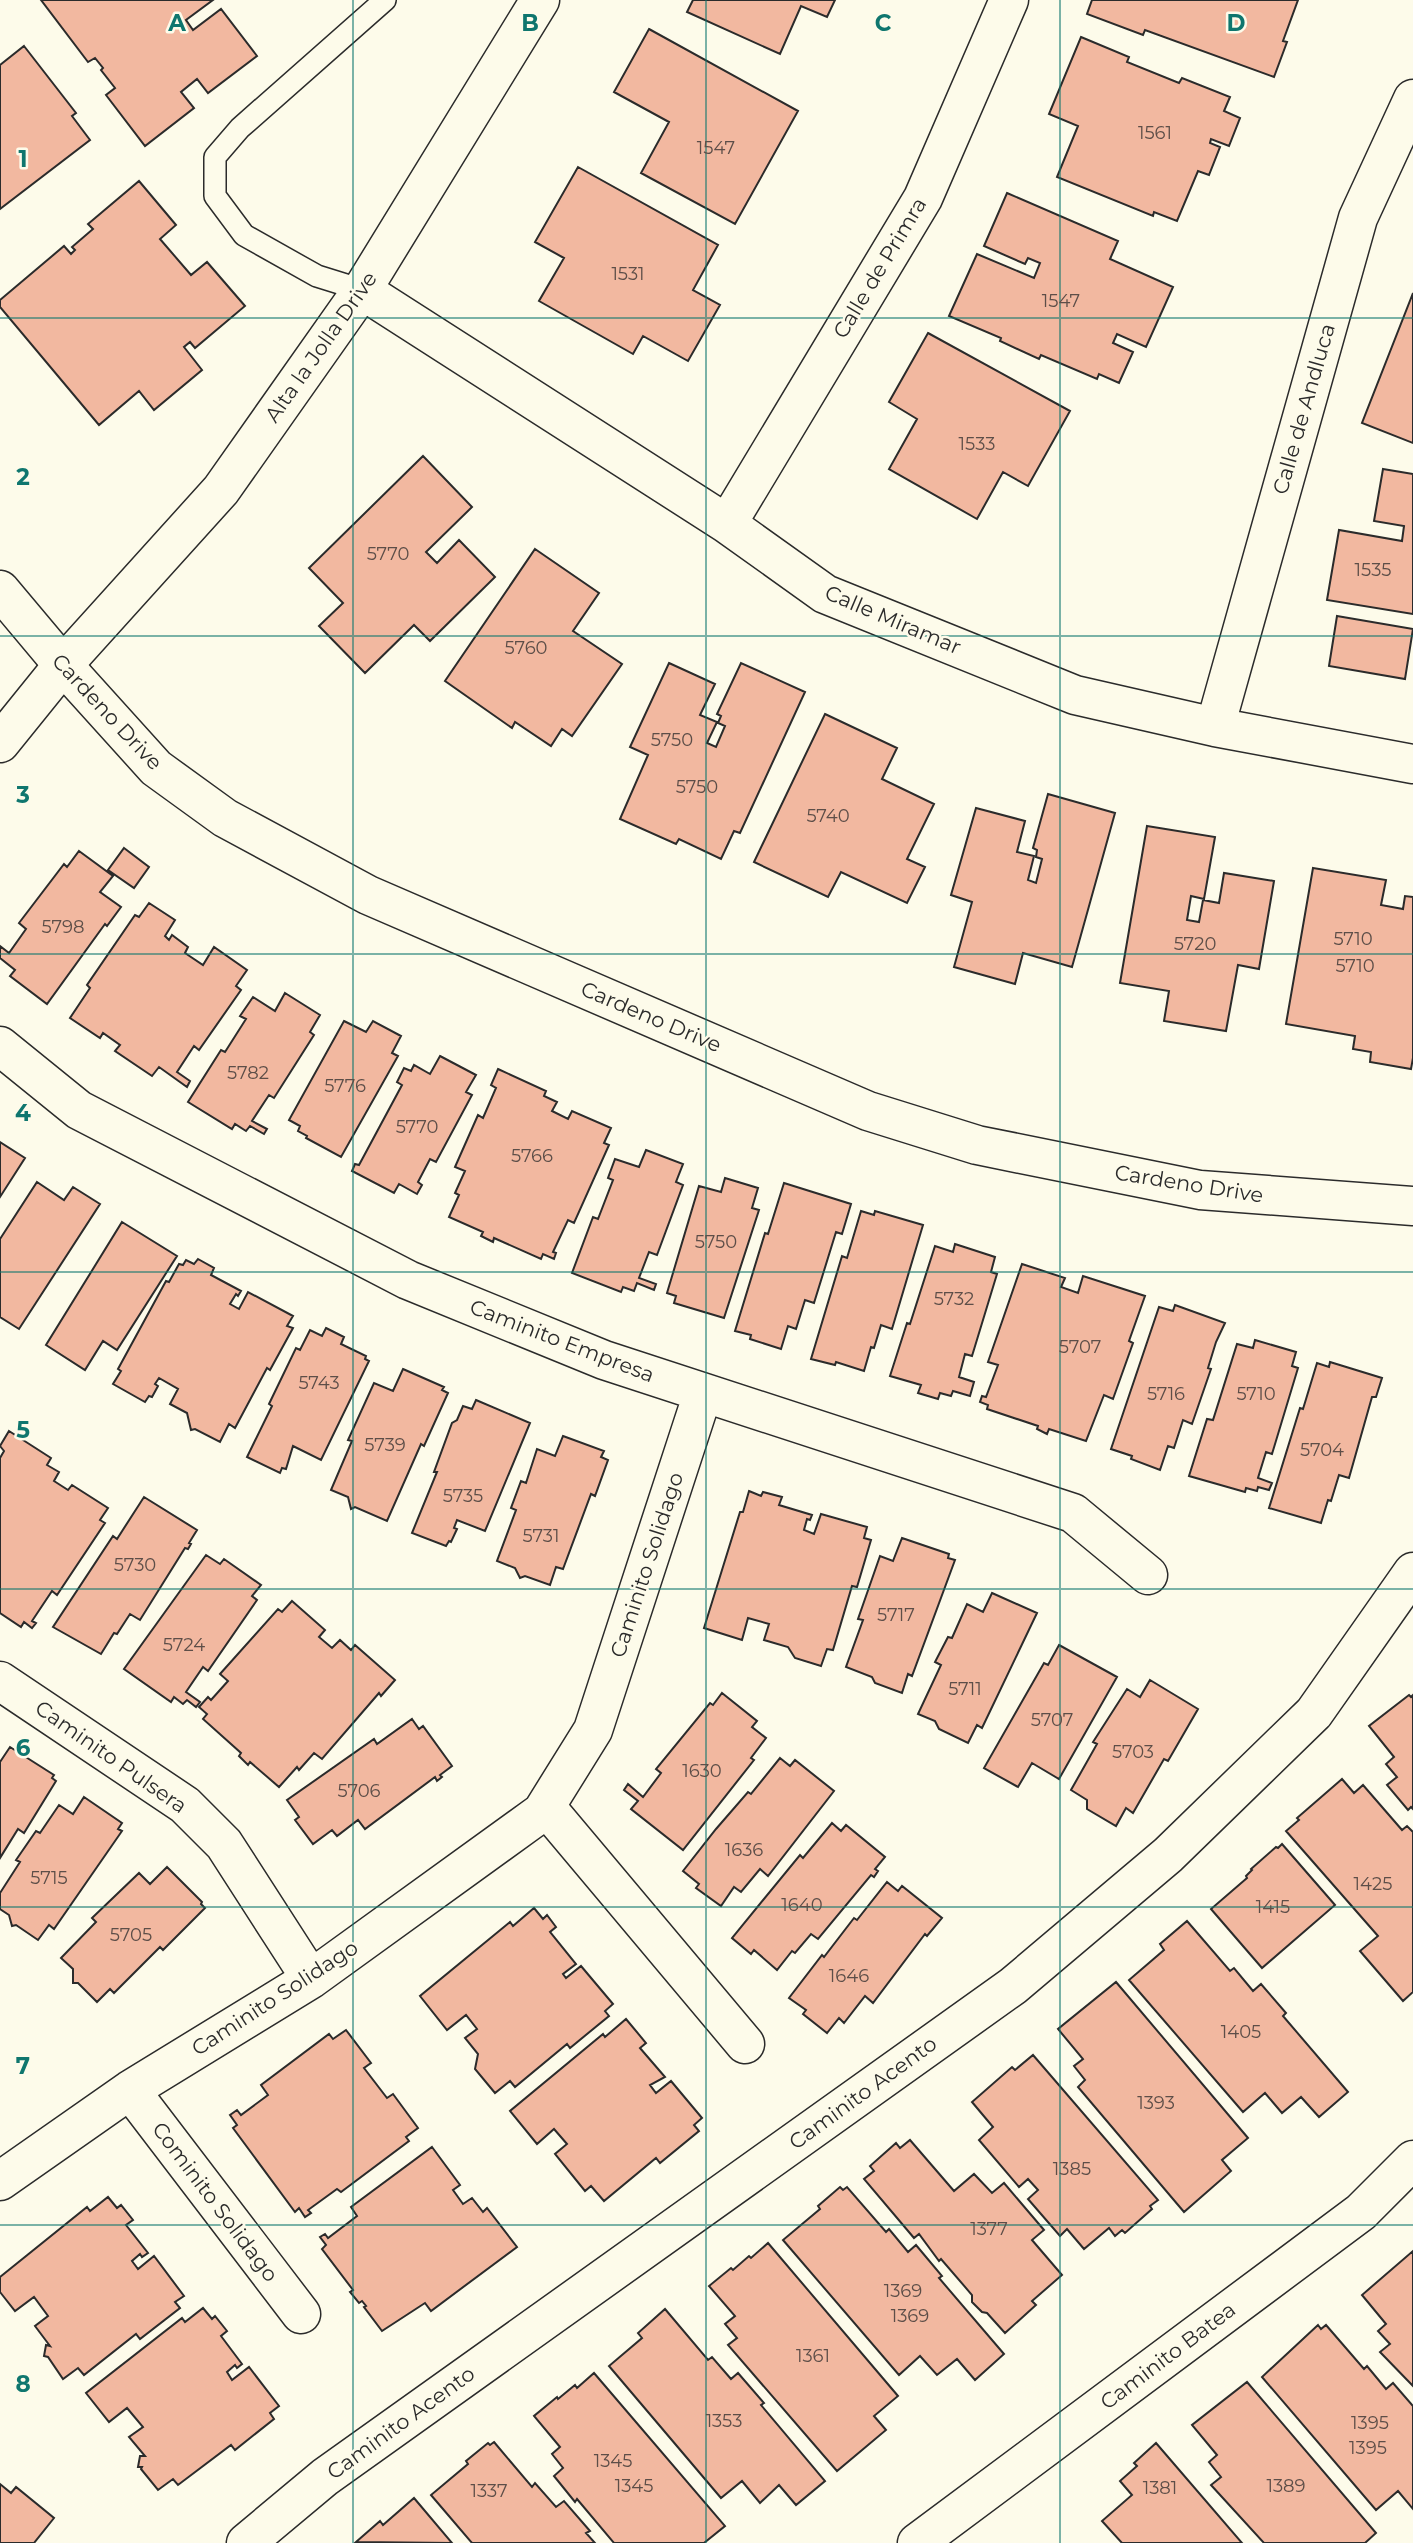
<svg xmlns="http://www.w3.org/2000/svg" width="1413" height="2543" font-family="Montserrat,sans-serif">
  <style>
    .building { fill: #f2b8a0; stroke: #2b2b2b; stroke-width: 2 }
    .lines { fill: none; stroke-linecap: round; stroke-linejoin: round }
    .lane-casing { stroke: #2b2b2b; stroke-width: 24 }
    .street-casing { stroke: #2b2b2b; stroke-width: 41 }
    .secondary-casing { stroke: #2b2b2b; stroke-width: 41 }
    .lane { stroke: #fdfbea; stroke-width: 21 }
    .street { stroke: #fdfbea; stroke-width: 38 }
    .secondary { stroke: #fdfbea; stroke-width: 38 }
    .grid { fill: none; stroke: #0f766e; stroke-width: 2; stroke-opacity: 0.55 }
    .labels { text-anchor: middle; stroke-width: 5; stroke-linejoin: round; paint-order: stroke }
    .number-label { font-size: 18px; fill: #5d4e48 }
    .street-label { font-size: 21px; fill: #2b2b2b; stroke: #fdfbea }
    .grid-label { font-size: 23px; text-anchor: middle; font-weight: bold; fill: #0f766e; stroke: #fdfbea; stroke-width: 5; stroke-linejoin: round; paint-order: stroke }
  </style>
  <rect width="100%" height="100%" fill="#fdfbea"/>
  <!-- building -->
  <path class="building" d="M41 0H213L186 20 193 30 221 9 257 56 208 93 197 79 181 92 194 108 145 146 106 95 115 88 101 70 103 68 95 58 88 62Z
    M693 0H835L827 17 801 6 780 54 687 12Z
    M1092 0H1298L1283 41 1287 42 1274 77 1145 30 1143 35 1087 14Z
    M649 29 798 111 735 224 641 173 669 122 614 92Z
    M1081 37 1129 57 1127 62 1179 83 1182 78 1230 97 1224 111 1240 118 1229 146 1211 139 1210 143 1220 147 1209 175 1198 171 1177 221 1154 212 1153 216 1057 177 1078 126 1049 114Z
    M24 46 76 113 72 116 90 140 0 209V65Z
    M578 167 718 245 693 290 720 305 688 361 643 336 633 354 539 301 564 258 535 242Z
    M139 181 176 225 160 239 191 275 207 262 245 306 195 348 190 342 184 347 202 370 154 410 139 391 99 425 0 307V300L64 246 71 254 75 250 72 247 93 229 88 224Z
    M1007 193 1118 241 1110 259 1173 287 1146 347 1117 334 1113 343 1133 352 1119 383 1099 374 1097 379 1041 355 1039 359 1000 341 1001 338 949 316 977 254 1034 278 1040 263 1028 258 1025 264 984 246Z
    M1413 293V443L1362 423Z
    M928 333 1070 411 1028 486 1003 472 977 519 889 469 917 419 889 402Z
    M423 456 472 507 426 552 437 563 459 540 495 577 430 641 414 625 365 673 319 626 343 603 309 568Z
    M1383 469 1413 474V614L1327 600 1339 530 1402 541 1404 526 1374 521Z
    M535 549 599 593 573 631 622 664 572 736 562 729 551 746 515 722 512 728 445 681Z
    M1337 616 1413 629 1405 679 1329 666Z
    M669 663 715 684 700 715 717 722 707 743 716 747 725 726 718 723 721 716 717 714 741 663 805 692 740 833 734 831 721 859 679 839 676 844 620 819 648 755 630 747Z
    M825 714 897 748 882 779 934 804 907 859 925 867 907 903 841 872 828 897 754 862Z
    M1048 794 1115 813 1072 967 1023 953 1015 984 954 967 972 902 951 895 976 808 1025 821 1017 852 1034 856 1028 880 1036 883 1042 859 1036 857 1037 850 1033 848Z
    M1147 826 1215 837 1204 899 1191 896 1187 920 1199 922 1203 900 1219 903 1224 873 1274 881 1259 969 1238 965 1226 1031 1164 1021 1169 991 1120 983Z
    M124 848 149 867 134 888 108 870Z
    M79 851 113 876 100 892 121 907 107 926 105 924 47 1004 10 976 15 970 0 958V946L9 953 26 929 19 923 64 864 67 867Z
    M1313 868 1386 880 1381 905 1403 909 1405 896 1413 897V1058L1411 1069 1370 1062 1371 1052 1353 1049 1355 1036 1286 1024Z
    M149 903 175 920 165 936 169 940 172 935 188 947 185 953 203 965 214 947 247 970 236 986 241 990 199 1050 194 1046 177 1072 190 1081 187 1087 159 1067 152 1076 115 1051 120 1045 103 1033 100 1038 70 1018 90 988 87 985 135 915 139 917Z
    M285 993 320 1015 310 1032 314 1035 274 1098 269 1095 252 1121 267 1129 264 1134 250 1126 246 1131 235 1124 232 1129 188 1102 221 1050 225 1052 246 1019 240 1016 253 997 275 1011Z
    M344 1021 366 1032 373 1021 401 1036 392 1053 398 1056 341 1157 306 1138 307 1136 298 1131 300 1126 289 1120Z
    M440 1056 476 1075 466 1092 472 1095 436 1162 430 1159 418 1182 422 1185 417 1194 399 1184 394 1193 352 1171 355 1164 359 1165 402 1085 397 1082 404 1068 411 1071 414 1065 430 1074Z
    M498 1069 546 1091 544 1096 557 1102 552 1111 568 1119 572 1111 611 1128 604 1143 609 1145 574 1223 568 1220 553 1252 556 1253 554 1259 543 1254 541 1259 494 1238 493 1242 481 1236 483 1232 449 1217 459 1195 455 1193 465 1171 455 1167 478 1115 483 1118 496 1088 491 1085Z
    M0 1142 25 1158 0 1197Z
    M646 1150 683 1164 676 1182 683 1185 657 1255 649 1252 639 1278 656 1284 654 1290 637 1283 634 1291 623 1287 621 1292 572 1273 593 1217 598 1219 613 1180 608 1178 615 1159 639 1167Z
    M725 1178 758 1188 752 1208 759 1210 724 1318 674 1303 676 1296 667 1293 699 1186 721 1192Z
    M37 1182 64 1200 73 1187 100 1204 19 1329 0 1317V1239Z
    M784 1183 851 1204 842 1234 836 1232 814 1303 805 1300 796 1329 788 1326 781 1349 750 1339 751 1335 735 1331 765 1233 768 1234Z
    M861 1211 874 1215 875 1211 923 1225 892 1329 881 1325 874 1348 871 1347 864 1371 836 1362 835 1365 811 1359 842 1256 847 1258Z
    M122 1222 177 1256 117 1350 103 1341 85 1370 46 1345Z
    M955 1244 995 1257 991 1272 997 1274 972 1356 965 1354 959 1377 974 1382 970 1396 953 1391 951 1396 940 1393 938 1399 918 1393 921 1385 890 1376 907 1323 910 1324 935 1246 953 1252Z
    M198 1259 214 1268 211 1275 241 1291 238 1296 236 1294 230 1304 239 1309 248 1292 293 1316 287 1326 293 1328 270 1370 267 1368 235 1428 229 1424 220 1442 195 1429 191 1430 187 1413 170 1404 178 1389 159 1378 155 1384 158 1386 152 1397 149 1396 145 1402 113 1384 121 1371 118 1369 166 1281 169 1282 179 1264 183 1265 186 1260 194 1264Z
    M1022 1264 1065 1278 1061 1287 1078 1293 1083 1276 1145 1296 1129 1341 1133 1343 1113 1399 1104 1395 1086 1441 1049 1429 1047 1434 1037 1429 1038 1426 987 1409 988 1405 980 1402 982 1396 986 1397 998 1365 988 1362Z
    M1175 1305 1225 1323 1216 1342 1208 1368 1211 1369 1192 1424 1183 1420 1174 1448 1168 1446 1160 1470 1131 1459 1132 1456 1111 1449 1159 1307 1173 1311Z
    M326 1328 344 1337 341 1344 366 1356 365 1359 369 1361 321 1460 293 1446 286 1469 282 1468 280 1473 247 1457 272 1406 269 1404 296 1348 300 1350 310 1330 322 1336Z
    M1255 1340 1296 1352 1292 1366 1298 1368 1272 1454 1266 1452 1258 1478 1272 1483 1269 1490 1258 1487 1257 1491 1246 1488 1245 1492 1189 1476 1207 1419 1213 1420 1237 1344 1253 1348Z
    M1330 1362 1382 1378 1376 1397H1372L1349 1478 1339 1475 1331 1501 1328 1500 1321 1523 1269 1508 1300 1408 1303 1409 1317 1363 1329 1367Z
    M403 1369 444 1387 442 1390 448 1393 424 1446 421 1444 387 1521 355 1507 351 1509 348 1497 331 1490 352 1441 348 1440 374 1383 393 1391Z
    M476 1400 530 1423 485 1531 457 1520 454 1528 457 1529 451 1542 449 1541 446 1546 412 1533 437 1472H434L452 1423 457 1420 463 1406 472 1409Z
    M9 1431 51 1458 47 1465 59 1472 54 1481 68 1490 72 1485 108 1508 100 1520 105 1523 57 1595 52 1591 32 1621 36 1623 32 1628 24 1622 21 1627 0 1613V1458L4 1451 0 1446Z
    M563 1436 604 1451 601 1457 608 1460 595 1496 591 1494 563 1569 556 1567 550 1585 525 1576 520 1578 515 1568 497 1561 516 1510 511 1508 521 1481 526 1483 537 1449 555 1456Z
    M749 1491 761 1496 763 1492 782 1497 779 1505 812 1515 810 1520 807 1519 804 1530 814 1534 821 1514 867 1527 864 1538 871 1540 857 1587 852 1586 833 1650 827 1649 821 1666 795 1658 788 1647 764 1640 769 1624 748 1618 742 1640 704 1628 740 1512H743Z
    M144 1497 197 1530 189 1543 191 1544 188 1549 185 1548 140 1620 130 1614 117 1634 114 1633 101 1654 53 1627 113 1536 117 1539Z
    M902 1538 949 1554 948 1558 955 1560 912 1676 908 1674 902 1693 875 1683 872 1677 846 1667 863 1620 858 1619 880 1556 893 1561Z
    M206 1555 220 1564 224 1559 261 1585 252 1596 257 1600 208 1671 203 1667 186 1692 200 1702 196 1707 187 1700 183 1704 174 1697 171 1702 124 1669Z
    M992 1593 1037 1613 982 1728 977 1725 968 1743 939 1729 935 1721 918 1714 941 1665 935 1662 948 1637 952 1638 967 1604 983 1612Z
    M292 1601 325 1630 319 1637 332 1648 340 1640 351 1650 355 1645 395 1680 381 1696 379 1693 322 1759 314 1753 299 1770 297 1767 279 1787 250 1762 248 1765 239 1756 241 1753 203 1719 207 1714 199 1707 208 1697 211 1700 228 1681 220 1674 278 1609 282 1612Z
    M1059 1645 1117 1677 1059 1779 1032 1763 1018 1787 984 1768 1044 1663 1048 1665Z
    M1150 1680 1198 1709 1168 1761 1164 1759 1133 1813 1126 1808 1116 1826 1087 1809V1800L1071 1790 1097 1744 1093 1742 1127 1689 1140 1697Z
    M722 1693 757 1721 752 1727 766 1738 751 1758 754 1760 683 1850 631 1809 638 1801 624 1790 628 1784 643 1797 661 1773 656 1769 710 1703 713 1705Z
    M1409 1695 1411 1697 1413 1695V1809L1411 1807 1408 1810 1387 1785 1397 1777 1386 1764 1394 1757 1369 1726Z
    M412 1719 419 1729 423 1726 452 1766 440 1775 442 1777 437 1781 435 1777 365 1829 358 1820 337 1836 332 1830 313 1844 295 1820 299 1817 287 1800 374 1739 377 1744Z
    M10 1747 54 1775 52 1778 56 1781 24 1833 18 1829 0 1858V1762Z
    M780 1758 790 1766 795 1760 834 1791 768 1876 760 1869 741 1892 734 1887 721 1906 696 1888 699 1884 683 1871 716 1829 748 1792 751 1794Z
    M1342 1779 1354 1793 1363 1785 1402 1830 1407 1826 1413 1832V1992L1403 2001 1360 1951 1378 1936 1286 1831 1299 1820 1297 1818Z
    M84 1797 122 1823 118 1829 122 1831 54 1929 49 1925 38 1940 16 1925 12 1926 9 1915 0 1909V1893L20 1862 16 1860 36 1831 40 1833 59 1805 73 1814Z
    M832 1823 841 1831 846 1825 885 1857 875 1869 878 1871 874 1877 871 1875 818 1939 811 1934 795 1953 792 1951 777 1970 754 1950 751 1954 732 1938 800 1855 803 1858Z
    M1282 1844 1335 1905 1262 1968 1211 1909 1247 1878 1246 1876 1252 1870 1251 1869 1276 1847 1278 1848Z
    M167 1867 202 1902 201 1904 205 1908 163 1950 160 1947 114 1993 110 1989 97 2002 78 1983H73V1969L61 1958 96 1922 92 1918 139 1873 150 1884Z
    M887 1882 898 1891 902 1886 942 1918 927 1936 925 1934 873 2003 865 1996 844 2023 839 2018 827 2033 803 2014 806 2010 789 1998 822 1955 824 1957 854 1918 857 1920Z
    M534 1908 543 1919 547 1915 556 1927 550 1932 576 1964 563 1974 566 1978 581 1966 613 2004 605 2011 609 2016 570 2048 567 2044 515 2087 510 2081 495 2093 475 2069 478 2054 465 2038 477 2029 466 2015 447 2030 420 1996 510 1922 513 1926Z
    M1187 1921 1230 1971 1234 1968 1253 1991 1261 1984 1286 2013 1283 2016 1348 2092 1319 2117 1301 2097 1282 2113 1265 2093 1243 2112 1129 1980 1164 1950 1160 1944Z
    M1116 1982 1248 2138 1222 2160 1231 2171 1184 2212 1078 2087 1085 2080 1074 2066 1083 2059 1058 2029Z
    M626 2019 646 2043 640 2048 665 2077 650 2085 656 2093 671 2081 702 2118 694 2125 699 2131 660 2163 656 2158 604 2201 591 2186 585 2191 555 2154 567 2144 554 2129 537 2144 510 2111 603 2034 605 2037Z
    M346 2030 371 2063 364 2068 387 2098 393 2094 418 2128 406 2137 409 2141 341 2192 337 2189 308 2210 311 2213 305 2217 299 2208 295 2212 233 2128 237 2125 230 2115 237 2110 241 2115 268 2095 261 2085 329 2034 333 2039Z
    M1033 2055 1158 2200 1150 2206 1152 2209 1125 2233 1122 2230 1115 2236 1109 2228 1084 2249 1067 2229 1060 2236 1028 2199 1038 2190 1028 2179 1019 2187 979 2140 993 2127 972 2102 1012 2067 1015 2070Z
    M910 2140 954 2191 974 2174 992 2193 1004 2183 1044 2230 1032 2240 1062 2275 1032 2301 1036 2305 1005 2333 987 2313 982 2312 972 2302V2295L941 2259 939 2261 919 2234 914 2238 864 2179 874 2171 870 2166 896 2143 900 2148Z
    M432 2147 460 2185 453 2190 463 2204 472 2198 483 2212 487 2208 517 2247 431 2311 425 2303 382 2331 364 2307 366 2306 362 2301 359 2303 350 2292 353 2290 322 2249 326 2245 320 2237 325 2234 328 2238 357 2216 351 2207Z
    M840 2187 843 2190 847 2187 886 2232 889 2229 908 2252 916 2245 942 2276 939 2278 1004 2354 975 2380 957 2359 937 2375 920 2356 899 2375 783 2240 820 2209 818 2206Z
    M108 2197 117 2208 121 2205 133 2220 126 2225 148 2253 142 2257 140 2254 132 2261 138 2269 154 2256 184 2296 175 2302 180 2308 140 2339 136 2334 84 2375 78 2368 63 2379 48 2357 44 2356 46 2345 50 2346 35 2326 48 2316 34 2297 15 2311 0 2292V2277L87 2207 90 2211Z
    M768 2243 898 2396 874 2416 886 2430 837 2471 728 2345 737 2338 725 2324 735 2316 709 2286 731 2268 733 2270 749 2256 751 2258Z
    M1413 2251V2386L1380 2352 1390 2344 1378 2331 1386 2324 1362 2295Z
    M203 2308 212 2319 215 2316 227 2331 221 2336 242 2364 237 2368 235 2365 227 2372 232 2380 249 2367 279 2406 270 2413 274 2419 235 2450 231 2445 178 2485 173 2479 158 2490 141 2469 142 2467H138L140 2456H145L129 2437 143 2427 127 2408 109 2422 86 2393 182 2318 185 2322Z
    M665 2309 708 2360 712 2357 731 2379 738 2373 764 2403 761 2405 825 2481 796 2505 779 2485 760 2503 742 2481 721 2498 609 2366 642 2338 638 2333Z
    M1318 2325 1321 2329 1326 2325 1364 2369 1367 2366 1386 2389 1393 2383 1413 2406V2509L1398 2491 1376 2510 1262 2377Z
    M594 2373 725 2526 704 2543H614L577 2499 575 2502 554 2476 563 2468 552 2454 560 2447 534 2416 557 2397 558 2399 575 2385 577 2388Z
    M1247 2382 1376 2533 1365 2543H1264L1211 2485 1221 2477 1209 2462 1217 2455 1192 2425Z
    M494 2442 532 2487 535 2483 556 2507 564 2501 590 2531 586 2533 595 2543H472L431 2495 468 2464 466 2461 488 2443 490 2445Z
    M1156 2443 1242 2543H1122L1102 2521 1132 2495 1120 2481 1137 2466 1134 2463Z
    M0 2484 11 2493 16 2487 54 2518 34 2543H0Z
    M414 2498 452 2543 356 2542 380 2521 383 2525Z"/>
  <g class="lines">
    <!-- lane casing -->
    <g class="lane-casing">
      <path id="lane" d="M362 290 317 276 244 235 215 196V157L240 128 385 0"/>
    </g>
    <!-- street casing -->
    <g class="street-casing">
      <path id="street" d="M362 290 727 524 825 594 1075 695 1215 727 1413 764
        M727 524 923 198 1009 0
        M1215 727 1358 218 1413 99
        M0 743 63 665 221 490 362 290 540 0
        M0 1046 79 1110 408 1280 604 1360 1073 1513 1148 1575
        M0 1681 185 1805 224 1844 311 1979
        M546 1807 745 2044
        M130 2090 301 2314
        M0 2181 130 2090 311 1979 542 1812 593 1730 703 1393
        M246 2543 325 2477 1013 1986 1168 1855 1314 1713 1413 1572
        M917 2543 1361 2212 1413 2160"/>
    </g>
    <!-- secondary casing -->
    <g class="secondary-casing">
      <path id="secondary" d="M0 590 63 665 156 768 225 818 368 895 868 1111 977 1145 1200 1190 1413 1206"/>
    </g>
    <!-- lane -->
    <use href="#lane" class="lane"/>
    <!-- street -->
    <use href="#street" class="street"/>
    <!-- secondary -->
    <use href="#secondary" class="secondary"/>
  </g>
  <!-- grid -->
  <path class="grid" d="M353 0V2543M706 0V2543M1060 0V2543M0 318H1413M0 636H1413M0 954H1413M0 1272H1413M0 1589H1413M0 1907H1413M0 2225H1413"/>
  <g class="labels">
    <!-- number labels -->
    <g class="number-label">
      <text x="1155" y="139">1561</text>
      <text x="716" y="154">1547</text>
      <text x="628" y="280">1531</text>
      <text x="1061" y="307">1547</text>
      <text x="977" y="450">1533</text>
      <text x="388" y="560">5770</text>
      <text x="1373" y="576">1535</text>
      <text x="526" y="654">5760</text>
      <text x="672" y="746">5750</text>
      <text x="697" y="793">5750</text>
      <text x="828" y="822">5740</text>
      <text x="63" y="933">5798</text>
      <text x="1353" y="945">5710</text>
      <text x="1195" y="950">5720</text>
      <text x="1355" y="972">5710</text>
      <text x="248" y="1079">5782</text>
      <text x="345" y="1092">5776</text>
      <text x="417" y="1133">5770</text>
      <text x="532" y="1162">5766</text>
      <text x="716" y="1248">5750</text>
      <text x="954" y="1305">5732</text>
      <text x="1080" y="1353">5707</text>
      <text x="319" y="1389">5743</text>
      <text x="1166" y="1400">5716</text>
      <text x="1256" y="1400">5710</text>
      <text x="385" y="1451">5739</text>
      <text x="1322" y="1456">5704</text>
      <text x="463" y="1502">5735</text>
      <text x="541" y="1542">5731</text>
      <text x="135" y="1571">5730</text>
      <text x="896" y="1621">5717</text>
      <text x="184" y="1651">5724</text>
      <text x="965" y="1695">5711</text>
      <text x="1052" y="1726">5707</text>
      <text x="1133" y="1758">5703</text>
      <text x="702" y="1777">1630</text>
      <text x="359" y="1797">5706</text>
      <text x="744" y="1856">1636</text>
      <text x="49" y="1884">5715</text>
      <text x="1373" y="1890">1425</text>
      <text x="802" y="1911">1640</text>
      <text x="1273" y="1913">1415</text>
      <text x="131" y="1941">5705</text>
      <text x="849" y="1982">1646</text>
      <text x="1241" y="2038">1405</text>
      <text x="1156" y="2109">1393</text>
      <text x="1072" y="2175">1385</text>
      <text x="989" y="2235">1377</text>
      <text x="903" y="2297">1369</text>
      <text x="910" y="2322">1369</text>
      <text x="813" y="2362">1361</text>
      <text x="724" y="2427">1353</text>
      <text x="1370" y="2429">1395</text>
      <text x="1368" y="2454">1395</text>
      <text x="613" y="2467">1345</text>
      <text x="634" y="2492">1345</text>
      <text x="1286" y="2492">1389</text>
      <text x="1160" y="2494">1381</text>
      <text x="489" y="2497">1337</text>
    </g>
    <!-- street labels -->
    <g class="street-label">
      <text transform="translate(880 268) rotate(-59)" y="7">Calle de Primra</text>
      <text transform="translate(321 347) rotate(-55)" y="7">Alta la Jolla Drive</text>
      <text transform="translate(1304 409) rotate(-74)" y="7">Calle de Andluca</text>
      <text transform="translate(893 620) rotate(23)" y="7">Calle Miramar</text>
      <text transform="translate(107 712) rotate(47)" y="7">Cardeno Drive</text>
      <text transform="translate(651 1017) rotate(23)" y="7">Cardeno Drive</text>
      <text transform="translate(1189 1184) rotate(9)" y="7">Cardeno Drive</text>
      <text transform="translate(562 1341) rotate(21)" y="7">Caminito Empresa</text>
      <text transform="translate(647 1565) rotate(-72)" y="7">Caminito Solidago</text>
      <text transform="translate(111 1757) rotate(35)" y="7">Caminito Pulsera</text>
      <text transform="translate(275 1998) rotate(-33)" y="7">Caminito Solidago</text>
      <text transform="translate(863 2093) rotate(-36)" y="7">Caminito Acento</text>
      <text transform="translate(215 2202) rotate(53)" y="7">Cominito Solidago</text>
      <text transform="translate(1168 2356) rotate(-37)" y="7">Caminito Batea</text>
      <text transform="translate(401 2423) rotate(-36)" y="7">Caminito Acento</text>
    </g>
  </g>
  <g class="grid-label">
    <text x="177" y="31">A</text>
    <text x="530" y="31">B</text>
    <text x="883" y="31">C</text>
    <text x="1236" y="31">D</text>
    <text x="23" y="167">1</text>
    <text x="23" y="485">2</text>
    <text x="23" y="803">3</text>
    <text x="23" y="1121">4</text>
    <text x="23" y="1438">5</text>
    <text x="23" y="1756">6</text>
    <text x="23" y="2074">7</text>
    <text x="23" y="2392">8</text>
  </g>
</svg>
